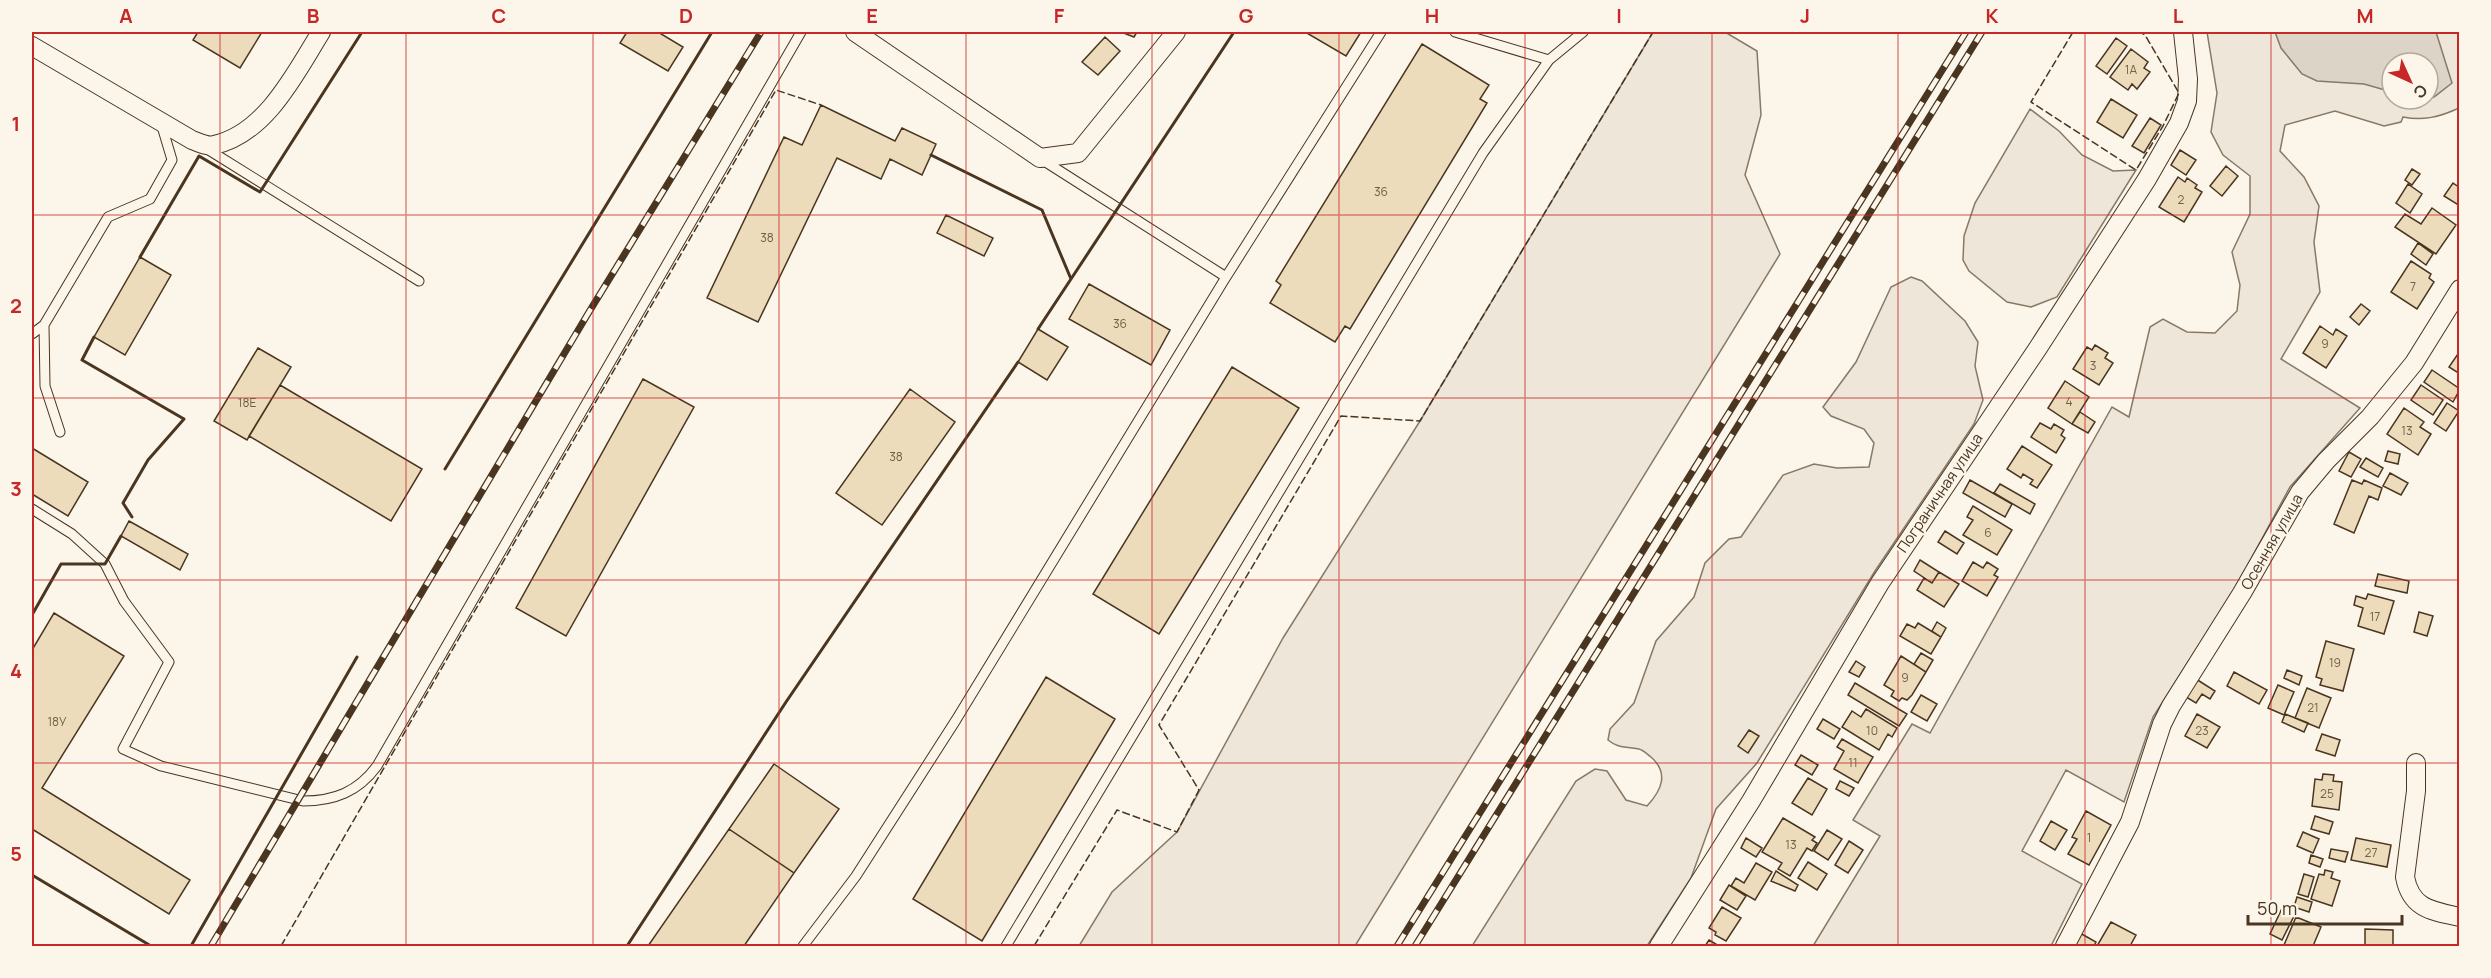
<svg xmlns="http://www.w3.org/2000/svg" width="2491" height="978" font-family="Manrope,sans-serif">
  <style>
    .green { fill: #ede6d9; stroke: #887966; stroke-width: 1.5; fill-rule: evenodd }
    .water { fill: #dcd4c6; stroke: #887966; stroke-width: 1.5 }
    .building { fill: #ecdcbc; stroke: #4a3520; stroke-width: 1.5 }
    .lines { fill: none; stroke-linecap: round; stroke-linejoin: round }
    .lane-casing { stroke: #4a3520; stroke-width: 11 }
    .street-casing { stroke: #4a3520; stroke-width: 20 }
    .lane { stroke: #fbf6e9; stroke-width: 9 }
    .street { stroke: #fbf6e9; stroke-width: 18 }
    .rail-casing { stroke: #4a3520; stroke-width: 7 }
    .rail { stroke: #fbf6e9; stroke-width: 4.5; stroke-dasharray: 14; stroke-linecap: butt }
    .fence { stroke: #4a3520; stroke-width: 1.5; stroke-dasharray: 8 3; stroke-linecap: butt }
    .wall { stroke: #4a3520; stroke-width: 3 }
    .grid { fill: none; stroke: #c62828; stroke-width: 1.5; stroke-opacity: 0.55 }
    .labels { text-anchor: middle; stroke-width: 4.5; stroke-linejoin: round; paint-order: stroke }
    .number-label { font-size: 12px; fill: #725f47 }
    .street-label { font-size: 15px; fill: #4a3520; stroke: #fbf6e9 }
    .neatline { fill: none; stroke: #c62828; stroke-width: 2 }
    .grid-label { font-size: 20px; text-anchor: middle; font-weight: bold; fill: #c62828 }
  </style>
  <rect width="100%" height="100%" fill="#fbf6e9"/>
  <!-- green -->
  <path class="green" d="M1653 32H1725L1757 51 1761 115 1745 175 1780 254 1355 946H1079L1112 892 1177 832 1283 638 1420 421Z
    M2207 32H2459V108C2440 117 2423 121 2403 117L2401 122 2384 126 2335 111 2285 125 2280 151 2304 177 2319 206 2314 242 2320 292 2281 359 2360 408 2290 487 2234 590 2153 717 2124 802 2066 770 2022 851 2082 884 2051 946H1813L1880 836 1853 820 1912 724 1930 733 2112 407 2129 417 2150 327 2163 319 2187 332 2215 333 2237 311 2240 285 2232 252 2250 214V176L2223 155 2211 132 2217 93ZM2392 63H2428V99H2392Z
    M2030 109 2059 131 2082 155 2113 171 2136 170 2057 297 2031 307 2007 302 1969 271 1963 260 1964 236 1975 203Z
    M1911 277 1922 281 1965 321 1978 342 1975 366 1983 400 1974 424 1875 571 1757 763 1716 809 1691 878 1647 946H1472L1576 781 1595 769 1607 771 1626 800 1647 806C1662 790 1669 773 1651 757 1647 754 1643 750 1639 749 1626 746 1619 749 1608 740L1610 729 1634 703 1656 641 1694 597 1705 563 1729 539 1741 537 1783 475 1814 464 1837 468 1869 467 1874 443 1864 429 1831 416 1823 407 1856 362 1891 287Z"/>
  <!-- water -->
  <path class="water" d="M2275 32H2436L2452 83 2434 97 2428 99V63H2392V92L2364 84 2317 81 2302 74 2281 48Z"/>
  <!-- building -->
  <path class="building" d="M198 32H262L240 68 193 40Z
    M627 32H658L683 47 668 71 620 43Z
    M1121 32H1137L1134 37Z
    M1305 32H1361L1346 56Z
    M1105 37 1120 51 1098 75 1082 62Z
    M2116 38 2127 46 2107 74 2096 66Z
    M1422 44 1489 85 1480 99 1487 103 1350 329 1345 326 1335 342 1270 303 1281 285 1276 281Z
    M2131 49 2148 62 2144 68 2150 72 2137 89 2132 84 2128 90 2110 77Z
    M2111 99 2137 115 2123 138 2097 122Z
    M821 105 895 141 902 128 936 144 922 175 890 159 881 179 837 158 758 322 707 298 784 137 802 145Z
    M2150 118 2161 125 2144 153 2132 146Z
    M2180 150 2196 160 2186 175 2171 165Z
    M2226 166 2238 176 2222 196 2210 186Z
    M2412 169 2420 174 2412 185 2405 180Z
    M2178 177 2185 182 2187 178 2197 185 2195 188 2202 192 2184 222 2159 207Z
    M2453 183 2460 188V206L2444 196Z
    M2408 184 2422 194 2410 213 2396 203Z
    M2432 208 2456 225 2436 254 2395 227 2405 214 2421 224Z
    M946 215 993 238 984 256 937 233Z
    M2418 243 2433 254 2426 265 2411 254Z
    M140 257 171 275 125 355 94 337Z
    M2411 261 2431 274 2429 278 2434 282 2417 309 2391 292Z
    M1089 284 1170 330 1151 365 1069 319Z
    M2361 304 2370 311 2359 325 2350 317Z
    M2320 326 2333 335 2336 329 2347 336 2326 368 2303 353Z
    M1038 329 1068 347 1047 380 1018 362Z
    M2095 345 2108 353 2105 358 2113 363 2099 385 2073 369 2087 347 2092 350Z
    M258 348 291 367 247 440 214 421Z
    M2460 351V374L2449 367Z
    M1232 367 1299 408 1159 634 1093 594Z
    M2432 370 2460 389 2453 402 2424 382Z
    M643 379 694 407 566 636 516 608Z
    M2065 381 2089 397 2072 424 2048 408Z
    M280 385 422 469 391 521 249 436Z
    M2421 385 2443 400 2433 415 2411 400Z
    M910 389 955 422 882 525 836 493Z
    M2447 403 2459 411 2446 431 2434 423Z
    M2404 408 2424 422 2420 427 2431 434 2418 455 2387 434Z
    M2080 412 2095 422 2088 433 2072 424Z
    M2040 423 2051 429 2054 424 2064 430 2061 435 2065 438 2056 453 2031 437Z
    M2022 446 2052 465 2037 488 2030 484 2033 480 2023 474 2021 478 2007 469Z
    M32 448 88 482 68 516 32 494Z
    M2388 451 2400 454 2398 464 2385 461Z
    M2349 452 2361 459 2351 477 2339 471Z
    M2366 458 2383 468 2378 477 2360 467Z
    M2390 473 2408 483 2401 495 2383 486Z
    M1970 480 2012 504 2005 517 1963 493Z
    M2352 480 2362 484 2364 480 2382 488 2378 500 2369 496 2354 533 2334 524Z
    M2000 484 2035 504 2030 514 1994 493Z
    M1973 506 2012 530 1997 555 1963 535 1973 520 1967 517Z
    M129 521 188 554 180 570 121 536Z
    M1945 531 1964 543 1957 554 1938 542Z
    M1920 560 1939 572 1932 583 1914 571Z
    M1973 562 1983 568 1987 562 1998 569 1994 575 1998 577 1987 596 1962 581Z
    M1939 572 1959 584 1944 607 1917 590 1924 578 1932 583Z
    M2378 574 2409 581 2407 593 2375 586Z
    M2368 594 2394 601 2384 634 2358 626 2363 608 2354 605 2356 596 2366 599Z
    M2419 612 2433 616 2427 636 2414 632Z
    M54 613 124 656 42 788 190 880 169 914 32 829V650Z
    M1937 622 1946 628 1941 637 1932 631Z
    M1918 623 1941 637 1931 654 1900 636 1907 624 1915 628Z
    M2326 641 2354 649 2343 691 2320 685 2322 679 2316 677Z
    M1921 653 1933 660 1926 672 1914 664Z
    M1901 656 1926 672 1912 695 1907 700 1902 698 1899 701 1891 696 1894 691 1884 685Z
    M1856 661 1865 667 1859 677 1849 672Z
    M2287 670 2302 676 2299 685 2284 678Z
    M2234 672 2267 690 2259 704 2227 686Z
    M1046 677 1115 719 982 941 913 899Z
    M2196 679 2215 691 2210 699 2202 694 2196 703 2186 697Z
    M1855 683 1907 714 1899 726 1848 695Z
    M2278 685 2294 692 2284 715 2268 708Z
    M2307 688 2331 698 2319 728 2295 718Z
    M1921 695 1937 704 1927 721 1911 712Z
    M1866 709 1897 728 1892 737 1888 734 1879 750 1842 727 1852 711 1861 717Z
    M2197 714 2220 727 2207 748 2185 736Z
    M2285 714 2308 723 2304 732 2282 722Z
    M1823 719 1840 729 1834 739 1817 729Z
    M1749 730 1759 736 1748 753 1738 746Z
    M2322 734 2340 740 2335 756 2316 750Z
    M1842 739 1873 757 1858 783 1834 769 1844 751 1837 747Z
    M1801 755 1818 765 1812 775 1795 765Z
    M774 764 839 809 794 873 729 829Z
    M2323 774 2334 775 2333 781 2342 782 2339 810 2312 806 2315 779 2322 780Z
    M1808 778 1827 789 1812 815 1792 803Z
    M1840 781 1854 788 1849 796 1836 789Z
    M2086 811 2111 825 2089 865 2068 854 2077 839 2072 837Z
    M2315 816 2333 822 2329 834 2311 829Z
    M1783 818 1815 837 1812 840 1817 843 1812 851 1807 848 1790 876 1778 869 1782 863 1762 852Z
    M2051 821 2067 830 2055 850 2040 841Z
    M729 829 794 873 744 946H648Z
    M1827 830 1842 839 1828 860 1814 851Z
    M2303 832 2319 839 2313 853 2297 846Z
    M1746 838 1762 848 1756 857 1741 848Z
    M2356 838 2391 845 2387 867 2351 860Z
    M1849 841 1863 850 1848 873 1835 865Z
    M2331 849 2348 852 2345 862 2329 858Z
    M2311 855 2323 859 2320 867 2309 863Z
    M1808 862 1827 874 1817 890 1798 878Z
    M1756 863 1772 872 1755 900 1731 886 1736 878 1744 883Z
    M2325 870 2333 872 2331 878 2340 881 2332 906 2311 899 2319 874 2324 875Z
    M1776 871 1798 885 1795 891 1771 881Z
    M2304 874 2314 877 2308 897 2298 894Z
    M1729 885 1746 896 1737 910 1720 900Z
    M2297 897 2312 902 2309 912 2294 907Z
    M2284 904 2297 910 2282 940 2270 934Z
    M1722 907 1741 918 1726 941 1715 935 1716 932 1709 928Z
    M2296 917 2321 927 2313 946 2284 945Z
    M2111 922 2136 935 2130 946H2097Z
    M2365 929 2393 930V946H2365Z
    M2080 933 2096 942 2094 946H2073Z
    M1709 940 1719 946H1705Z"/>
  <g class="lines">
    <!-- lane casing -->
    <g class="lane-casing">
      <path id="lane" d="M1455 32 1549 60
        M204 147 419 281
        M1226 277 1381 32
        M32 334 44 325
        M60 432 45 386 44 325 108 217 150 199 172 160 161 123
        M32 509 72 534 105 564 124 601 169 662 123 749 161 766 303 801C334 801 358 792 377 766L801 32
        M803 946 856 876 956 720 1226 277 1041 159
        M1006 946 1483 153 1549 60 1583 32"/>
    </g>
    <!-- street casing -->
    <g class="street-casing">
      <path id="street" d="M855 32 1040 158 1078 153 1176 32
        M32 46 192 140C198 142 208 147 214 145 266 134 296 72 321 32
        M2416 763V791L2405 877C2411 909 2432 911 2460 917
        M1659 946 1751 801 1880 583 2038 348 2147 179 2179 123 2187 101 2188 79 2183 32
        M2065 946 2130 822 2162 724 2171 706 2242 593 2300 492 2326 461 2370 417 2414 363 2460 289"/>
    </g>
    <!-- lane -->
    <use href="#lane" class="lane"/>
    <!-- street -->
    <use href="#street" class="street"/>
    <!-- rail casing -->
    <g class="rail-casing">
      <path id="rail" d="M211 946 589 312 761 32
        M1397 946 1966 32
        M1415 946 1982 32"/>
    </g>
    <!-- rail -->
    <use href="#rail" class="rail"/>
    <!-- fence -->
    <path class="fence" d="M2073 32 2031 102 2136 170 2163 126 2179 93 2145 35 2140 32
      M281 946 776 90 821 105
      M1034 946 1117 810 1177 832 1199 790 1159 725 1341 416 1420 421 1653 32"/>
    <!-- wall -->
    <path class="wall" d="M931 155 1042 210 1071 279 1234 32
      M140 257 199 156 260 192 362 32
      M1038 329 1071 279
      M94 337 82 360 184 419 148 460 123 503 132 517
      M445 469 712 32
      M32 615 61 564H105L121 536
      M32 875 151 946
      M191 946 357 657
      M627 946 786 702 1018 362"/>
  </g>
  <!-- grid -->
  <path class="grid" d="M220 32V946M406 32V946M593 32V946M779 32V946M966 32V946M1152 32V946M1339 32V946M1525 32V946M1712 32V946M1898 32V946M2085 32V946M2271 32V946M32 215H2460M32 398H2460M32 580H2460M32 763H2460"/>
  <g class="labels">
    <!-- number labels -->
    <g class="number-label">
      <text x="2131" y="74">1А</text>
      <text x="1381" y="196">36</text>
      <text x="2181" y="204">2</text>
      <text x="767" y="242">38</text>
      <text x="2413" y="291">7</text>
      <text x="1120" y="328">36</text>
      <text x="2325" y="348">9</text>
      <text x="2093" y="370">3</text>
      <text x="2069" y="406">4</text>
      <text x="247" y="407">18Е</text>
      <text x="2407" y="435">13</text>
      <text x="896" y="461">38</text>
      <text x="1988" y="537">6</text>
      <text x="2375" y="621">17</text>
      <text x="2335" y="667">19</text>
      <text x="1905" y="682">9</text>
      <text x="2313" y="712">21</text>
      <text x="57" y="726">18У</text>
      <text x="1872" y="735">10</text>
      <text x="2202" y="735">23</text>
      <text x="1853" y="767">11</text>
      <text x="2327" y="798">25</text>
      <text x="2089" y="842">1</text>
      <text x="1791" y="849">13</text>
      <text x="2371" y="857">27</text>
    </g>
    <!-- street labels -->
    <g class="street-label">
      <text transform="translate(1940 493) rotate(-56)" y="5">Пограничная улица</text>
      <text transform="translate(2272 542) rotate(-60)" y="5">Осенняя улица</text>
    </g>
  </g>
  <!-- border -->
  <rect width="2491" height="978" fill="none" stroke="#fbf6e9" stroke-width="66"/>
  <!-- north arrow -->
  <g transform="translate(2410 81) rotate(135)"><circle r="28" fill="#fbf6e9" stroke="#b4a999" stroke-width="1.5"/>
  <path d="M0-4.5L10 22L0 15L-10 22Z" fill="#c62828"/>
  <text y="-9" font-size="16" font-weight="bold" text-anchor="middle" fill="#4a3520">С</text>
  </g>
  <!-- scale -->
  <path d="M2248 915v9h154v-9" fill="none" stroke="#4a3520" stroke-width="3"/>
  <text x="2257" y="915" font-size="18" fill="#4a3520" stroke="#fbf6e9" stroke-width="4.5" paint-order="stroke">50 m</text>
  <rect x="33" y="33" width="2425" height="912" class="neatline"/>
  <g class="grid-label">
    <text x="126" y="23">A</text>
    <text x="313" y="23">B</text>
    <text x="499" y="23">C</text>
    <text x="686" y="23">D</text>
    <text x="872" y="23">E</text>
    <text x="1059" y="23">F</text>
    <text x="1246" y="23">G</text>
    <text x="1432" y="23">H</text>
    <text x="1619" y="23">I</text>
    <text x="1805" y="23">J</text>
    <text x="1992" y="23">K</text>
    <text x="2178" y="23">L</text>
    <text x="2365" y="23">M</text>
    <text x="16" y="131">1</text>
    <text x="16" y="313">2</text>
    <text x="16" y="496">3</text>
    <text x="16" y="678">4</text>
    <text x="16" y="861">5</text>
  </g>
</svg>
